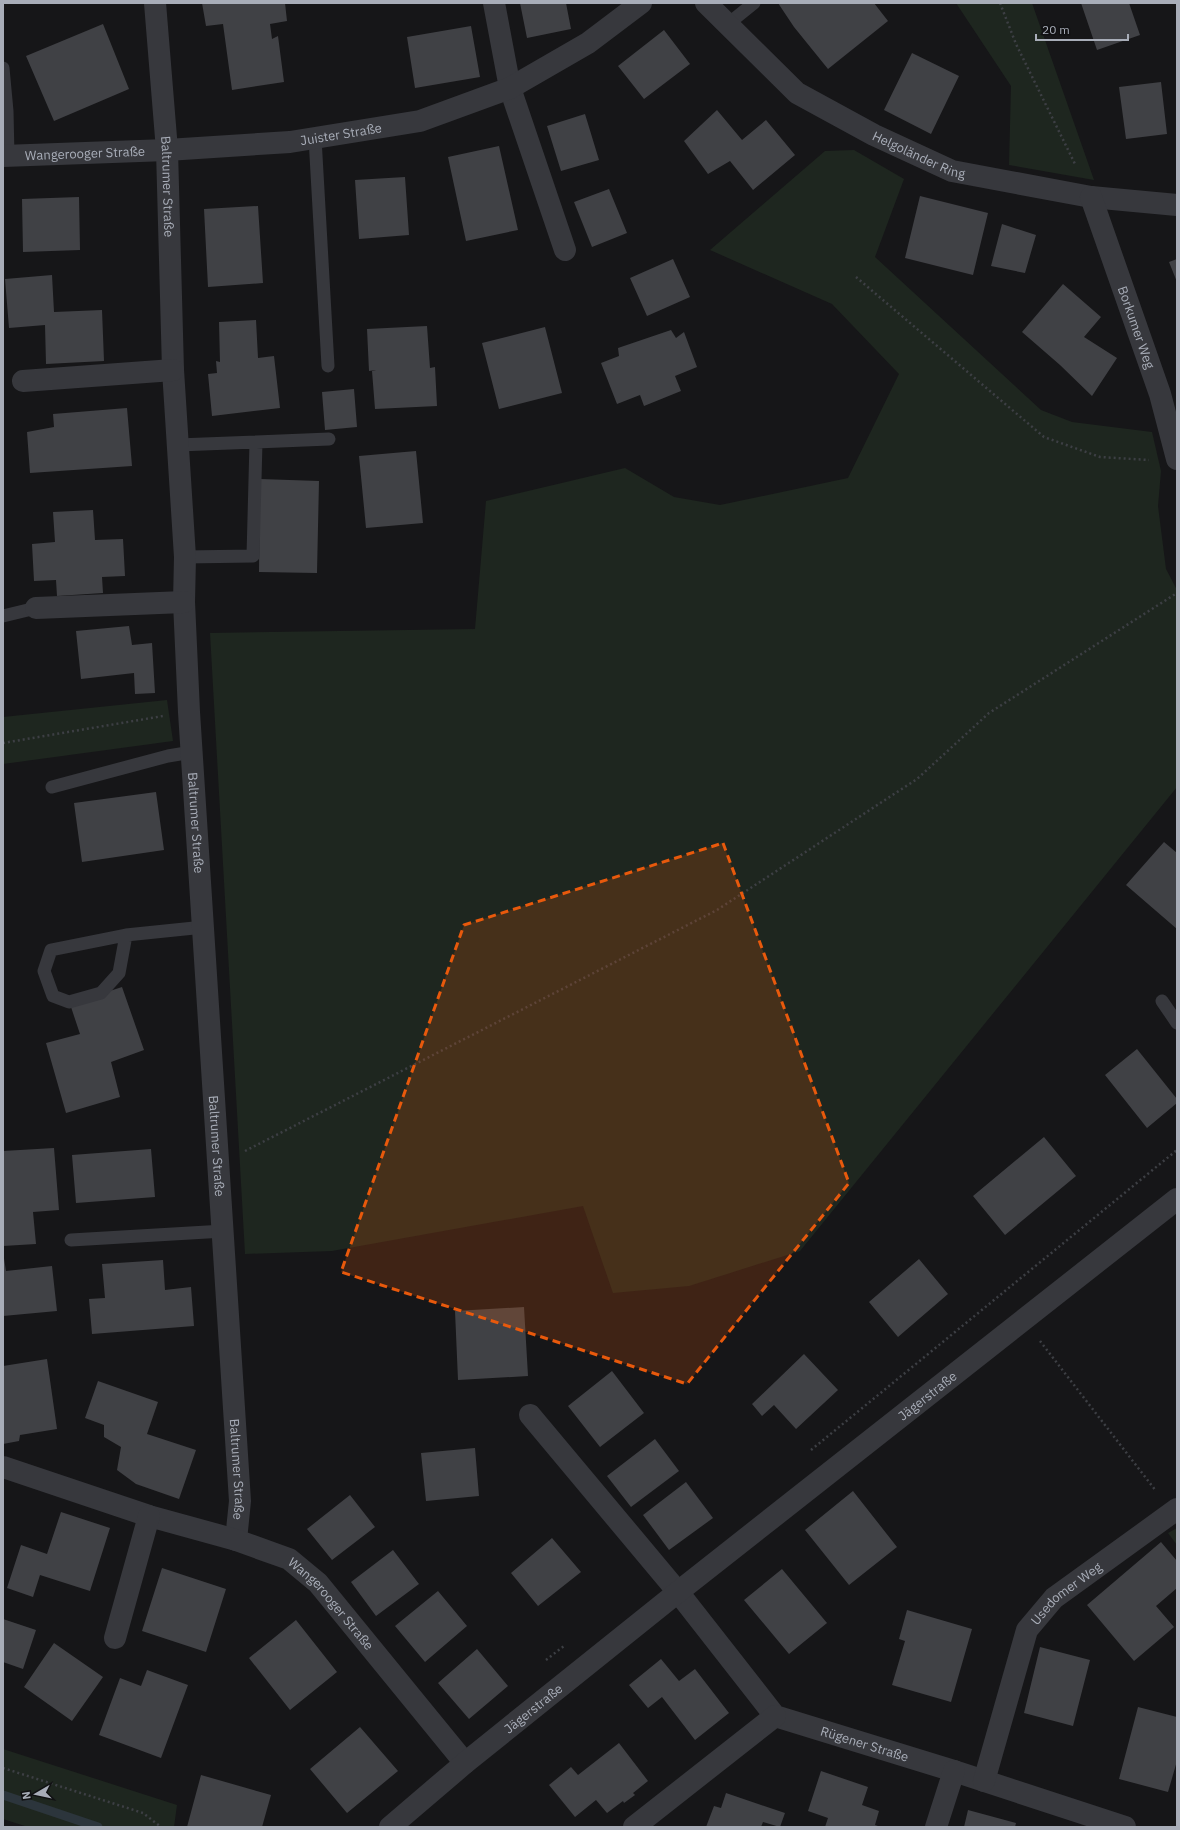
<svg xmlns="http://www.w3.org/2000/svg" width="1180" height="1830" font-family="'IBM Plex Sans',sans-serif">
  <style>
    .green { fill: #1e261f }
    .lines { fill: none; stroke-linecap: round; stroke-linejoin: round }
    .stream { stroke: #2c353c; stroke-width: 9 }
    .building { fill: #404145 }
    .path { stroke: #3d3f44; stroke-width: 2.5; stroke-dasharray: 2 3; stroke-linecap: butt }
    .service { stroke: #37383d; stroke-width: 13 }
    .minor { stroke: #37383d; stroke-width: 22 }
    .marked { fill: #e8590c; fill-opacity: 0.2; stroke: #e8590c; stroke-width: 3; stroke-dasharray: 8 5; stroke-linejoin: round }
    .labels { text-anchor: middle; stroke-width: 3.5; stroke-linejoin: round; paint-order: stroke }
    .street-label { font-size: 13px; fill: #a8adb8; stroke: #111113 }
  </style>
  <rect width="100%" height="100%" fill="#161618"/>
  <!-- green -->
  <path class="green" d="M956 3H1032L1094 180 1009 165 1011 86Z
    M854 150 904 179 875 257 1041 410 1072 422 1152 432 1161 471 1158 506 1166 569 1177 590V787L800 1251 689 1286 613 1293 583 1206 332 1251 245 1254 210 633 475 629 486 501 625 468 674 497 720 505 848 478 899 374 832 304 710 250 825 151Z
    M167 700 173 741 3 764V717Z
    M1177 1528V1545L1168 1533Z
    M3 1749 177 1805 174 1827H28L3 1819Z"/>
  <g class="lines">
    <!-- stream -->
    <path class="stream" d="M3 1795 98 1827"/>
  </g>
  <!-- building -->
  <path class="building" d="M202 3H285L287 21 270 24 272 39 278 36 284 82 232 90 223 24 206 26Z
    M520 3H566L571 29 527 38Z
    M778 3H874L888 21 828 69 794 27Z
    M1081 3H1129L1140 35 1097 50Z
    M103 24 129 89 54 121 26 56Z
    M471 26 480 77 415 88 407 37Z
    M664 30 690 64 644 99 618 66Z
    M912 53 959 76 931 134 884 110Z
    M1161 82 1167 134 1126 139 1119 87Z
    M717 110 742 140 766 120 795 155 753 190 730 161 708 174 684 141Z
    M585 114 599 160 561 171 547 126Z
    M499 146 518 230 466 241 448 157Z
    M405 177 409 235 359 239 355 180Z
    M609 189 627 233 592 247 574 202Z
    M920 196 988 213 973 275 905 258Z
    M79 197 80 250 23 252 22 199Z
    M258 206 263 283 208 287 204 209Z
    M1002 224 1036 235 1025 273 991 266Z
    M673 259 690 297 647 316 630 278Z
    M1177 259V282L1169 262Z
    M52 275 54 312 102 310 104 361 46 364 45 325 9 328 5 279Z
    M1063 284 1101 317 1084 337 1117 358 1092 396 1060 365 1022 332Z
    M256 320 258 358 274 356 280 408 212 416 208 374 217 373 216 361 220 362 219 322Z
    M427 326 430 368 435 367 437 406 375 409 372 371 376 370 369 371 367 329Z
    M545 327 562 393 499 409 482 343Z
    M671 330 676 338 684 332 697 367 675 376 681 391 644 406 640 395 617 404 601 363 619 356 618 348Z
    M354 389 357 427 325 430 322 392Z
    M127 408 132 466 30 473 27 432 54 427 53 414Z
    M416 451 423 523 366 528 359 456Z
    M260 479 319 481 317 573 259 572Z
    M93 510 95 540 123 539 125 576 102 577 103 593 57 596 56 580 34 581 32 544 55 542 53 512Z
    M129 626 132 645 152 643 155 693 135 694 134 673 81 679 76 631Z
    M156 792 164 850 82 862 74 803Z
    M1164 842 1177 853V929L1126 885Z
    M122 987 144 1050 111 1062 120 1097 66 1113 46 1043 80 1034 70 1004Z
    M1137 1049 1177 1099V1103L1147 1128 1105 1075Z
    M1044 1137 1076 1176 1005 1235 973 1196Z
    M54 1148 59 1210 33 1212 36 1244 3 1246V1151Z
    M151 1149 155 1197 76 1203 72 1155Z
    M3 1252 6 1271 52 1266 57 1311 3 1316Z
    M919 1259 948 1294 898 1337 869 1302Z
    M163 1260 165 1290 191 1287 194 1326 92 1334 89 1299 105 1298 102 1264Z
    M524 1307 528 1376 458 1380 455 1311Z
    M804 1354 838 1390 796 1429 774 1405 762 1416 752 1404Z
    M47 1359 57 1429 20 1435 19 1441 3 1444V1366Z
    M612 1371 644 1413 600 1447 568 1406Z
    M98 1381 158 1402 147 1434 196 1450 179 1499 136 1484 117 1470 121 1447 104 1437V1425L85 1418Z
    M655 1439 679 1471 631 1507 607 1476Z
    M475 1448 479 1496 426 1501 421 1453Z
    M686 1482 713 1518 669 1550 643 1515Z
    M853 1491 897 1547 849 1585 805 1530Z
    M350 1495 375 1527 332 1560 307 1529Z
    M61 1512 110 1528 90 1591 40 1575 33 1597 7 1588 21 1545 47 1554Z
    M552 1538 581 1572 538 1606 511 1573Z
    M1161 1542 1177 1561V1588L1156 1606 1174 1627 1134 1661 1087 1605Z
    M393 1550 419 1584 376 1616 351 1582Z
    M162 1568 226 1589 206 1652 142 1631Z
    M782 1569 827 1623 789 1654 744 1600Z
    M438 1591 467 1626 425 1662 395 1626Z
    M907 1610 972 1629 951 1702 892 1685 905 1641 899 1639Z
    M3 1619 36 1630 23 1669 3 1662Z
    M296 1620 337 1672 290 1710 249 1658Z
    M54 1643 103 1677 72 1721 24 1687Z
    M1040 1647 1090 1660 1073 1726 1024 1713Z
    M477 1649 508 1686 469 1719 438 1683Z
    M661 1659 679 1681 695 1669 729 1713 695 1740 662 1697 648 1708 629 1685Z
    M147 1670 188 1685 161 1758 99 1735 120 1678 141 1686Z
    M1138 1707 1177 1717V1761L1168 1792 1119 1779Z
    M360 1727 398 1771 347 1813 310 1769Z
    M619 1743 648 1781 633 1793 635 1795 624 1803 623 1801 607 1813 596 1800 575 1817 549 1785 571 1767 578 1775Z
    M821 1771 868 1787 862 1805 879 1811 875 1825 881 1827H825L828 1818 808 1811Z
    M201 1775 271 1795 262 1827H187Z
    M726 1793 785 1813 780 1827 763 1822 761 1827H706L714 1806 721 1808Z
    M968 1810 1016 1823 1015 1827H964Z"/>
  <g class="lines">
    <!-- path -->
    <path class="path" d="M1000 3 1016 44 1076 166
      M856 277 1044 437 1100 457 1149 460
      M3 743 163 716
      M245 1151 717 910 917 779 989 713 1177 593
      M1040 1341 1156 1491
      M811 1450 1177 1150
      M546 1660 564 1646
      M3 1768 143 1813 161 1827"/>
    <!-- service -->
    <path class="service" d="M728 24 754 3
      M3 68 7 111 8 156
      M315 138 328 366
      M256 442 329 439
      M178 445 256 442 253 556 185 557
      M3 616 36 608
      M52 787 168 756 192 752
      M126 935 119 973 101 993 69 1002 53 996 44 971 51 950 126 935 204 927
      M1162 1001 1177 1023
      M71 1240 224 1231"/>
    <!-- minor -->
    <g class="minor">
      <path id="s1" d="M155 3 167 150 173 370 185 557 184 602 189 712 240 1501 236 1540"/>
      <path d="M494 3 510 88 565 250"/>
      <path id="s2" d="M706 3 797 93 874 135 952 171 1091 197 1177 205"/>
      <path id="s3" d="M3 156 167 150 290 142 420 121 510 88 588 43 641 3"/>
      <path id="s4" d="M1091 197 1160 394 1177 459"/>
      <path d="M23 381 173 370"/>
      <path d="M36 608 184 602"/>
      <path id="s5" d="M530 1415 678 1592 775 1716 954 1771 1125 1827"/>
      <path id="s6" d="M3 1467 149 1516 236 1540 289 1559 318 1583 465 1763"/>
      <path d="M115 1638 149 1516"/>
      <path id="s7" d="M984 1781 1027 1630 1054 1598 1177 1509"/>
      <path id="s8" d="M390 1827 465 1763 678 1592 1177 1199"/>
      <path d="M634 1827 775 1716"/>
      <path d="M936 1827 954 1771"/>
    </g>
  </g>
  <!-- marked area -->
  <path class="marked" d="M723 843 849 1183 687 1384 341 1272 464 925Z"/>
  <g class="labels">
    <!-- street labels -->
    <g class="street-label">
      <text dy="5" stroke="none"><textPath href="#s3" startOffset="339">Juister Straße</textPath></text>
      <text dy="5" stroke="none"><textPath href="#s3" startOffset="82">Wangerooger Straße</textPath></text>
      <text dy="5" stroke="none"><textPath href="#s2" startOffset="265">Helgoländer Ring</textPath></text>
      <text dy="5" stroke="none"><textPath href="#s1" startOffset="184">Baltrumer Straße</textPath></text>
      <text dy="5" stroke="none"><textPath href="#s4" startOffset="138">Borkumer Weg</textPath></text>
      <text dy="5" stroke="none"><textPath href="#s1" startOffset="821">Baltrumer Straße</textPath></text>
      <text dy="5" stroke="none"><textPath href="#s1" startOffset="1145">Baltrumer Straße</textPath></text>
      <text dy="5" stroke="none"><textPath href="#s8" startOffset="689">Jägerstraße</textPath></text>
      <text dy="5" stroke="none"><textPath href="#s1" startOffset="1469">Baltrumer Straße</textPath></text>
      <text dy="5" stroke="none"><textPath href="#s7" startOffset="211">Usedomer Weg</textPath></text>
      <text dy="5" stroke="none"><textPath href="#s6" startOffset="362">Wangerooger Straße</textPath></text>
      <text dy="5" stroke="none"><textPath href="#s8" startOffset="186">Jägerstraße</textPath></text>
      <text dy="5" stroke="none"><textPath href="#s5" startOffset="482">Rügener Straße</textPath></text>
    </g>
  </g>
  <!-- border -->
  <rect width="1180" height="1830" fill="none" stroke="#a8adb8" stroke-width="8"/>
  <!-- north arrow -->
  <g transform="translate(36 1794) rotate(261)" stroke="#111113" stroke-width="3" paint-order="stroke">
  <path d="M0-3L7 15L0 10L-7 15Z" fill="#a8adb8"/>
  <text y="-6" font-size="11" font-weight="bold" text-anchor="middle" fill="#a8adb8">N</text>
  </g>
  <!-- scale -->
  <path d="M1036 34v6h92v-6" fill="none" stroke="#a8adb8" stroke-width="2"/>
  <text x="1042" y="34" font-size="12" fill="#a8adb8" stroke="#111113" stroke-width="3" paint-order="stroke">20 m</text>
</svg>
